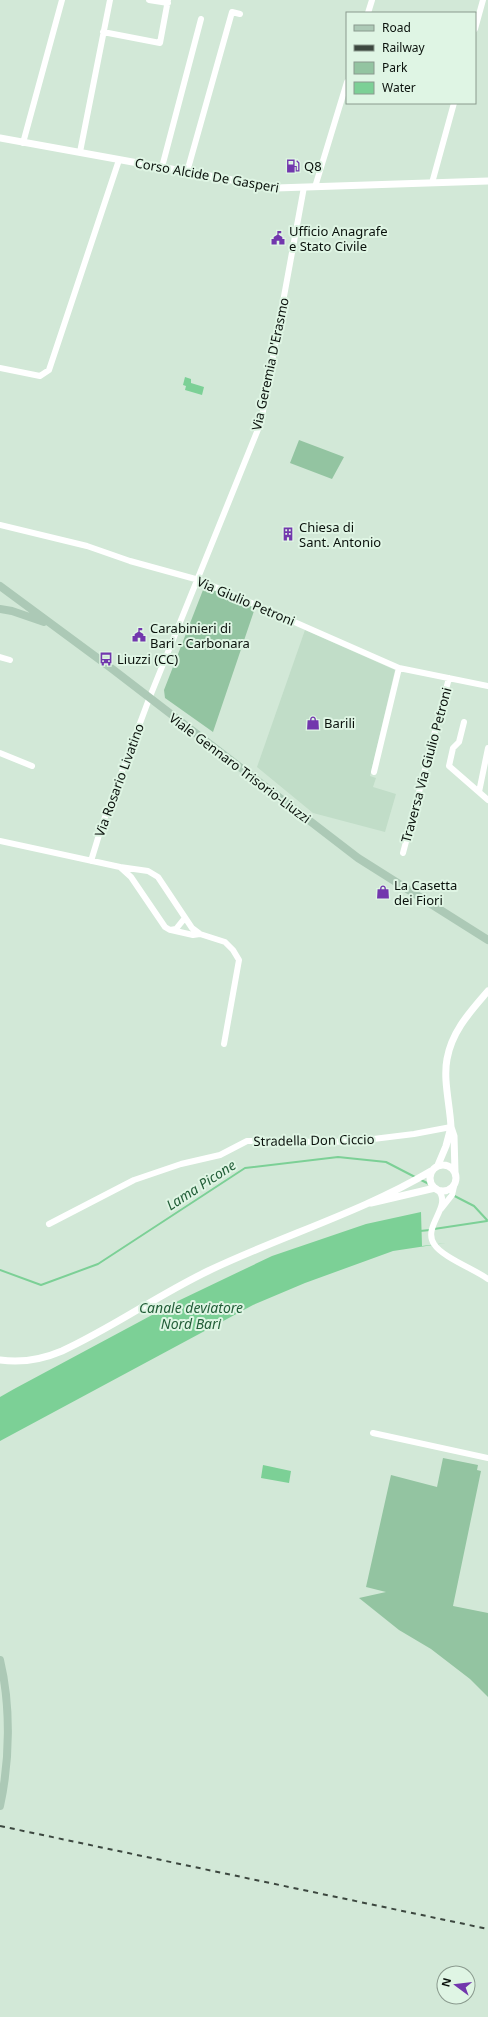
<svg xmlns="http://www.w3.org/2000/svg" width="488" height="2017" font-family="'Noto Sans',sans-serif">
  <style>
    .built { fill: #c1ddc8 }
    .green { fill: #93c4a1 }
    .water { fill: #7cd096 }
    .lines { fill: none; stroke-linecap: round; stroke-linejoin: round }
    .stream { stroke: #7cd096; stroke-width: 2 }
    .minor { stroke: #fff; stroke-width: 6 }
    .tertiary { stroke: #fff; stroke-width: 7 }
    .secondary { stroke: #acc9b6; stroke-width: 8 }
    .rail { stroke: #3c473f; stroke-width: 2; stroke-dasharray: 5 5; stroke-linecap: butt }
    .labels { text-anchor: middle; stroke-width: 4; stroke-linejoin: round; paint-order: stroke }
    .poi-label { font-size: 13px; fill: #0a110c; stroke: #dff5e4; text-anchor: start }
    .street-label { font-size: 13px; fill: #0a110c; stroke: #dff5e4 }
    .water-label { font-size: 14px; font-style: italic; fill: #225e38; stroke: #dff5e4 }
  </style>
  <rect width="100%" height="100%" fill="#d2e8d7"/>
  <!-- built -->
  <path class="built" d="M305 630 395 670 370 776 376 778 373 787 396 794 385 832 313 813 257 767Z"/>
  <!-- green -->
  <path class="green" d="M299 440 344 457 332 479 290 463Z
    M203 590 216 591 255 608 213 732 165 698 164 690Z
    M443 1458 478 1465 477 1470 481 1471 453 1606 488 1613V1697L470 1679 431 1649 399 1630 359 1598 386 1592 366 1587 391 1475 437 1487Z"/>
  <!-- water -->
  <path class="water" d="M185 377 191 379V383L204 387 202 395 185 390 186 386 183 385Z
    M421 1212 422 1246 446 1243 393 1251 305 1283 253 1305 0 1441V1397L14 1389 180 1300 272 1256 366 1224Z
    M263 1465 291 1471 289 1483 261 1478Z"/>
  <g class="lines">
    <!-- stream -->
    <path class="stream" d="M421 1180 433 1186
      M439 1188 474 1206 487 1220
      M434 1229 487 1221
      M420 1231 430 1230
      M0 1270 41 1285 98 1264 245 1168 338 1157 386 1162 415 1177"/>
    <!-- minor -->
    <path class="minor" d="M149 0 168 3
      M368 13 372 0
      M475 29 483 0
      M103 32 160 43 168 0
      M23 143 62 0
      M80 152 110 0
      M162 167 201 19
      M187 172 232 12 240 14
      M432 183 454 103
      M315 187 347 82
      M0 368 40 376 49 370 119 160
      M0 525 87 546 130 561 199 580 399 668 488 686
      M0 657 10 660
      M464 722 459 742 453 748 449 766 488 800
      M0 753 32 766
      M374 772 399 668
      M479 792 488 748
      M0 841 120 867
      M403 853 449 678
      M91 861 102 825 149 699 261 422 304 187
      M184 919 176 929 170 930 165 927 131 877 120 867 148 871 158 877 192 928 200 934 225 942 233 950 239 960 224 1044
      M171 930 193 935 200 934
      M438 1190C453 1206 422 1226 434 1244 442 1257 474 1269 488 1279
      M441 1209 452 1195 455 1182
      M49 1224 134 1180 181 1164 220 1155 247 1141 328 1142 357 1141 414 1134 451 1127
      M373 1433 488 1458"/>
    <!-- tertiary -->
    <path class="tertiary" d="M0 138 276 188 488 181
      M430 1178a13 13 0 1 1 26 0a13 13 0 1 1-26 0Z
      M438 1165 446 1146 451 1127
      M455 1172 454 1136 451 1127C450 1105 443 1080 447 1059 452 1031 470 1012 488 991
      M371 1203 435 1188
      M0 1360C22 1363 41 1360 62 1351 112 1328 158 1295 208 1271 281 1236 362 1212 431 1171"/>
    <!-- secondary -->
    <path class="secondary" d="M0 586 111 668 358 858 488 940
      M0 609 12 611 44 622
      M0 1660C11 1706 10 1760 0 1806"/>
    <!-- rail -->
    <path class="rail" d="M0 1826 488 1929"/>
  </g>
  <!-- icons -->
  <defs>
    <g id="fuel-bare" transform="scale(1.08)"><path d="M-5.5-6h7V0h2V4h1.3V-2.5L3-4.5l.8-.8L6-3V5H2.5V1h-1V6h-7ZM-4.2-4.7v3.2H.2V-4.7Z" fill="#7237ad" stroke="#dff5e4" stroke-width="2.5" paint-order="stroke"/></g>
    <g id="civic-bare" transform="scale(1.08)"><path d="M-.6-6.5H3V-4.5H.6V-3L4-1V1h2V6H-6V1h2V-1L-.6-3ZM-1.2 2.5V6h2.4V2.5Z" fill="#7237ad" stroke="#dff5e4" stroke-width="2.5" paint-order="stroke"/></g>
    <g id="building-bare" transform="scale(1.08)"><path d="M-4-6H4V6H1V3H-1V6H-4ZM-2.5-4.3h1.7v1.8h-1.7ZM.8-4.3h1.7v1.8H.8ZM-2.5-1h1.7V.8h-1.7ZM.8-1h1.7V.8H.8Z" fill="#7237ad" stroke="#dff5e4" stroke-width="2.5" paint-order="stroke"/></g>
    <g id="bus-bare" transform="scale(1.08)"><path d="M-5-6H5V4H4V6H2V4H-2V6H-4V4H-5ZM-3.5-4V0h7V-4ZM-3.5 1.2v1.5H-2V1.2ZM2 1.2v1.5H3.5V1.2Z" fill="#7237ad" stroke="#dff5e4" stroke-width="2.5" paint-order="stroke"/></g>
    <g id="shop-bare" transform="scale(1.08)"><path d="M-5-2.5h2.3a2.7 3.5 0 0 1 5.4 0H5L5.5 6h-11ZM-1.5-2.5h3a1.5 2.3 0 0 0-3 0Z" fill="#7237ad" stroke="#dff5e4" stroke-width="2.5" paint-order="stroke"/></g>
  </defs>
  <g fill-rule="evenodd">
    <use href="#fuel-bare" x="293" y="166"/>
    <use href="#civic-bare" x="278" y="238"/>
    <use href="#building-bare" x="288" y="534"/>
    <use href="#civic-bare" x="139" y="635"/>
    <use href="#bus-bare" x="106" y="659"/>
    <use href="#shop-bare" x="313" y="723"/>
    <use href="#shop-bare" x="383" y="892"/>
  </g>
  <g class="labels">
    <!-- poi labels -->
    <g class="poi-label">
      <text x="304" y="171">Q8</text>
      <text x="289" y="236">Ufficio Anagrafe<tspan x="289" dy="15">e Stato Civile</tspan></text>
      <text x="299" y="532">Chiesa di<tspan x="299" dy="15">Sant. Antonio</tspan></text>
      <text x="150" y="633">Carabinieri di<tspan x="150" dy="15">Bari - Carbonara</tspan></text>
      <text x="117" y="664">Liuzzi (CC)</text>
      <text x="324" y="728">Barili</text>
      <text x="394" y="890">La Casetta<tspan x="394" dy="15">dei Fiori</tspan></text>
    </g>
    <!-- street labels -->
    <g class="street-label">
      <text transform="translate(207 175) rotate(10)" y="5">Corso Alcide De Gasperi</text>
      <text transform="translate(270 364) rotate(-78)" y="5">Via Geremia D'Erasmo</text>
      <text transform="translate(246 601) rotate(23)" y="5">Via Giulio Petroni</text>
      <text transform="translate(426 765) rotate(-75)" y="5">Traversa Via Giulio Petroni</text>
      <text transform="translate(240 768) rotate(37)" y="5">Viale Gennaro Trisorio-Liuzzi</text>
      <text transform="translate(119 780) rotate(-70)" y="5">Via Rosario Livatino</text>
      <text transform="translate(314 1140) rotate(-1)" y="5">Stradella Don Ciccio</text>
    </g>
    <!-- water labels -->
    <g class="water-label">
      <text transform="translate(201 1185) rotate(-33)" y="5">Lama Picone</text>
      <text x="191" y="1313">Canale deviatore<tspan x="191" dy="16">Nord Bari</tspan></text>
    </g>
  </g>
  <!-- legend -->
  <rect x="346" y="12" width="130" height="92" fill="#dff5e4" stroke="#8a9a8e"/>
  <rect x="354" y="25" width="20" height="6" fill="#acc9b6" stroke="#8a9a8e"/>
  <text x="382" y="32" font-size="12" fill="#0a110c">Road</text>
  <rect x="354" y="45" width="20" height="6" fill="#3c473f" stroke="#8a9a8e"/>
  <text x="382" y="52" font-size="12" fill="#0a110c">Railway</text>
  <rect x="354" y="62" width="20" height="12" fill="#93c4a1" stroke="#8a9a8e"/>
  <text x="382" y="72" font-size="12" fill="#0a110c">Park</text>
  <rect x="354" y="82" width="20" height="12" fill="#7cd096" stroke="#8a9a8e"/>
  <text x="382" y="92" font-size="12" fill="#0a110c">Water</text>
  <!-- north arrow -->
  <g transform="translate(456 1985) rotate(285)"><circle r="19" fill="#dff5e4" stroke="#8a9a8e"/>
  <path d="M0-3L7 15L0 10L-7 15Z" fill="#7237ad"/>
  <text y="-6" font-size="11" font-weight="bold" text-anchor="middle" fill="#0a110c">N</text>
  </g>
</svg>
